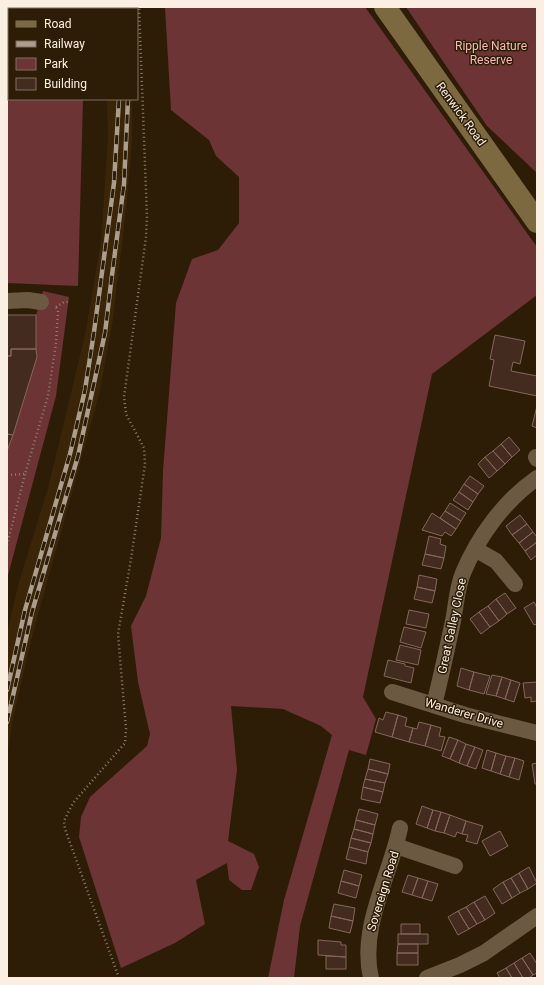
<svg xmlns="http://www.w3.org/2000/svg" width="544" height="985" font-family="Roboto,sans-serif">
  <style>
    .built { fill: #3a2508 }
    .green { fill: #6c3435 }
    .building { fill: #442b1f; stroke: #84675a }
    .lines { fill: none; stroke-linecap: round; stroke-linejoin: round }
    .path { stroke: #8c7e6c; stroke-width: 2.5; stroke-dasharray: 1 3; stroke-linecap: butt }
    .street { stroke: #6c5942; stroke-width: 16 }
    .secondary { stroke: #7c693f; stroke-width: 22 }
    .rail-casing { stroke: #ab9e8e; stroke-width: 4.5 }
    .rail { stroke: #2d1d07; stroke-width: 3; stroke-dasharray: 9; stroke-linecap: butt }
    .labels { text-anchor: middle; stroke-width: 3; stroke-linejoin: round; paint-order: stroke }
    .park-label { font-size: 12px; fill: #f7b9b9; stroke: #2d1d07 }
    .street-label { font-size: 12px; fill: #fbefe3; stroke: #2d1d07 }
  </style>
  <rect width="100%" height="100%" fill="#2d1d07"/>
  <!-- built -->
  <path class="built" d="M107 99H132V140L126 211 113 319 100 391 32 637 13 718 7 757V633L19 582 48 488 85 335 101 242 108 138Z"/>
  <!-- green -->
  <path class="green" d="M7 7H86V9H9V99H83L78 286 7 283Z
    M165 7H365L537 247V295L432 374 363 697 376 719 366 755 349 750 300 926 294 978H268L284 900 332 735 321 726 283 709 231 706 237 770 228 841 254 854 259 867 251 890H242L229 880 227 863 196 880 205 924 175 943 121 968 79 837 81 817 90 797 147 746 150 734 138 682 131 626 146 596 161 538 163 471 176 303 192 259 218 250 239 223V177L216 156 209 140 171 110Z
    M406 7H537V173L487 126Z
    M43 291 69 297 56 396 7 579V451L11 349H36V315Z"/>
  <!-- building -->
  <path class="building" d="M7 315H36V349H11V356H7Z
    M495 335 525 341 520 364 513 362 511 371 537 376V396L489 386 494 360 490 359Z
    M11 349H36L37 357 13 435 7 434V356H11Z
    M537 406V428L532 426Z
    M7 434 13 435 7 451Z
    M509 437 520 450 512 457 501 444Z
    M501 444 512 457 505 464 493 451Z
    M493 451 505 464 497 471 485 457Z
    M485 457 497 471 489 478 478 464Z
    M470 476 484 486 478 494 464 484Z
    M464 484 478 494 473 502 459 492Z
    M459 492 473 502 468 510 453 500Z
    M450 503 466 513 461 521 445 511Z
    M445 511 461 521 456 529 440 518Z
    M432 513 456 529 451 536 445 532 442 536 422 530Z
    M520 515 527 524 512 535 506 526Z
    M527 524 533 532 519 543 512 535Z
    M533 532 537 537V542L525 551 519 543Z
    M429 536 441 539 440 544 446 546 444 558 425 554Z
    M537 542V555L531 560 525 551Z
    M425 554 444 558 441 569 422 565Z
    M419 575 437 579 435 591 417 587Z
    M417 587 435 591 432 603 414 599Z
    M505 593 516 608 507 614 496 599Z
    M496 599 507 614 499 621 488 606Z
    M534 602 537 608V624L534 625 524 608Z
    M488 606 499 621 490 627 479 612Z
    M409 610 429 614 426 628 406 624Z
    M479 612 490 627 481 634 470 619Z
    M404 627 426 632 421 648 400 642Z
    M400 645 421 650 418 665 396 660Z
    M388 660 405 664V666L414 668 411 683 384 676Z
    M461 668 474 672 469 690 457 686Z
    M474 672 490 676 484 694 469 690Z
    M492 675 502 677 496 696 486 694Z
    M502 677 511 680 505 699 496 696Z
    M511 680 520 683 514 702 505 699Z
    M537 682V701L531 702V697L525 698 523 683Z
    M386 712 398 715 392 737 375 732 379 718 383 720Z
    M398 715 407 718 405 726 413 728 409 742 392 737Z
    M419 722 431 725 425 746 409 742 413 728 417 729Z
    M431 725 441 728 439 736 445 737 441 751 425 746Z
    M449 737 458 740 450 759 442 756Z
    M458 740 466 744 459 763 450 759Z
    M466 744 475 747 467 766 459 763Z
    M475 747 483 750 476 769 467 766Z
    M487 750 496 753 491 771 482 768Z
    M496 753 506 756 500 774 491 771Z
    M506 756 515 758 509 777 500 774Z
    M515 758 524 761 519 780 509 777Z
    M370 759 390 764 388 774 368 769Z
    M537 763V784H535L532 764Z
    M368 769 388 774 385 783 365 779Z
    M365 779 385 783 383 792 363 787Z
    M363 787 383 792 380 803 361 799Z
    M422 806 433 810 427 828 416 824Z
    M359 809 378 814 375 825 356 820Z
    M433 810 441 812 435 831 427 828Z
    M441 812 450 815 444 833 435 831Z
    M450 815 466 821 462 834 457 832 455 837 444 833Z
    M356 820 375 825 373 834 354 829Z
    M466 821 483 826 477 844 466 841 468 835 462 834Z
    M354 829 373 834 371 843 351 838Z
    M500 831 508 846 490 856 482 841Z
    M351 838 371 843 368 852 349 847Z
    M349 847 368 852 366 864 346 859Z
    M529 867 537 883 528 889 519 873Z
    M344 870 362 875 359 886 341 881Z
    M519 873 528 889 520 893 511 878Z
    M408 875 418 878 412 895 402 892Z
    M418 878 428 881 422 898 412 895Z
    M511 878 520 893 512 898 503 882Z
    M341 881 359 886 356 898 338 893Z
    M428 881 438 884 432 901 422 898Z
    M503 882 512 898 502 904 493 889Z
    M485 896 495 913 485 920 474 902Z
    M474 902 485 920 477 924 466 907Z
    M334 904 355 908 353 921 331 916Z
    M466 907 477 924 469 929 458 911Z
    M458 911 469 929 458 935 448 917Z
    M331 916 353 921 350 933 329 928Z
    M401 924H420V934H401Z
    M398 934H428V944H398Z
    M318 940 341 942V945H346V957L318 955Z
    M398 944H418V953H397Z
    M397 953H418V965H397Z
    M530 953 537 964V973L533 975 522 958Z
    M326 956 346 957V969H326Z
    M522 958 533 975 529 978H523L514 963Z
    M514 963 523 978H512L506 968Z
    M506 968 512 978H500L497 973Z"/>
  <g class="lines">
    <!-- path -->
    <path class="path" d="M56 307 64 302H69
      M7 475 25 474 48 396 56 343 58 311 56 307
      M7 545 25 474
      M119 978 65 829 64 821 73 803 125 743 126 729 118 634 131 559 145 464 144 448 126 414 124 397 146 237 147 217 139 7"/>
    <!-- street -->
    <path class="street" d="M7 301 28 300 41 302
      M536 457 537 459
      M475 549 496 561 515 584
      M392 692 465 715 537 733
      M434 705C441 677 447 649 453 621 456 606 457 587 463 573 478 537 504 501 537 478
      M396 846 455 866
      M371 978C359 928 390 876 400 828
      M427 978 460 965 484 953 537 916"/>
    <!-- secondary -->
    <path class="secondary" d="M385 7 537 222"/>
    <!-- rail casing -->
    <g class="rail-casing">
      <path id="rail" d="M117 7 118 9
        M127 7V9
        M7 690 25 610 70 454 85 390 94 332 114 183 119 99
        M7 722 32 612 78 456 105 333 112 275 124 184 128 99"/>
    </g>
    <!-- rail -->
    <use href="#rail" class="rail"/>
  </g>
  <g class="labels">
    <!-- park labels -->
    <g class="park-label">
      <text x="491" y="50">Ripple Nature<tspan x="491" dy="14">Reserve</tspan></text>
    </g>
    <!-- street labels -->
    <g class="street-label">
      <text transform="translate(461 114) rotate(54)" y="4">Renwick Road</text>
      <text transform="translate(452 626) rotate(-78)" y="4">Great Galley Close</text>
      <text transform="translate(464 713) rotate(16)" y="4">Wanderer Drive</text>
      <text transform="translate(383 891) rotate(-73)" y="4">Sovereign Road</text>
    </g>
  </g>
  <!-- border -->
  <rect width="544" height="985" fill="none" stroke="#fbefe3" stroke-width="16"/>
  <!-- legend -->
  <rect x="8" y="8" width="130" height="92" fill="#2d1d07" stroke="#7f715f"/>
  <rect x="16" y="21" width="20" height="6" fill="#7c693f" stroke="#7f715f"/>
  <text x="44" y="28" font-size="12" fill="#fbefe3">Road</text>
  <rect x="16" y="41" width="20" height="6" fill="#ab9e8e" stroke="#7f715f"/>
  <text x="44" y="48" font-size="12" fill="#fbefe3">Railway</text>
  <rect x="16" y="58" width="20" height="12" fill="#6c3435" stroke="#7f715f"/>
  <text x="44" y="68" font-size="12" fill="#fbefe3">Park</text>
  <rect x="16" y="78" width="20" height="12" fill="#442b1f" stroke="#7f715f"/>
  <text x="44" y="88" font-size="12" fill="#fbefe3">Building</text>
</svg>
